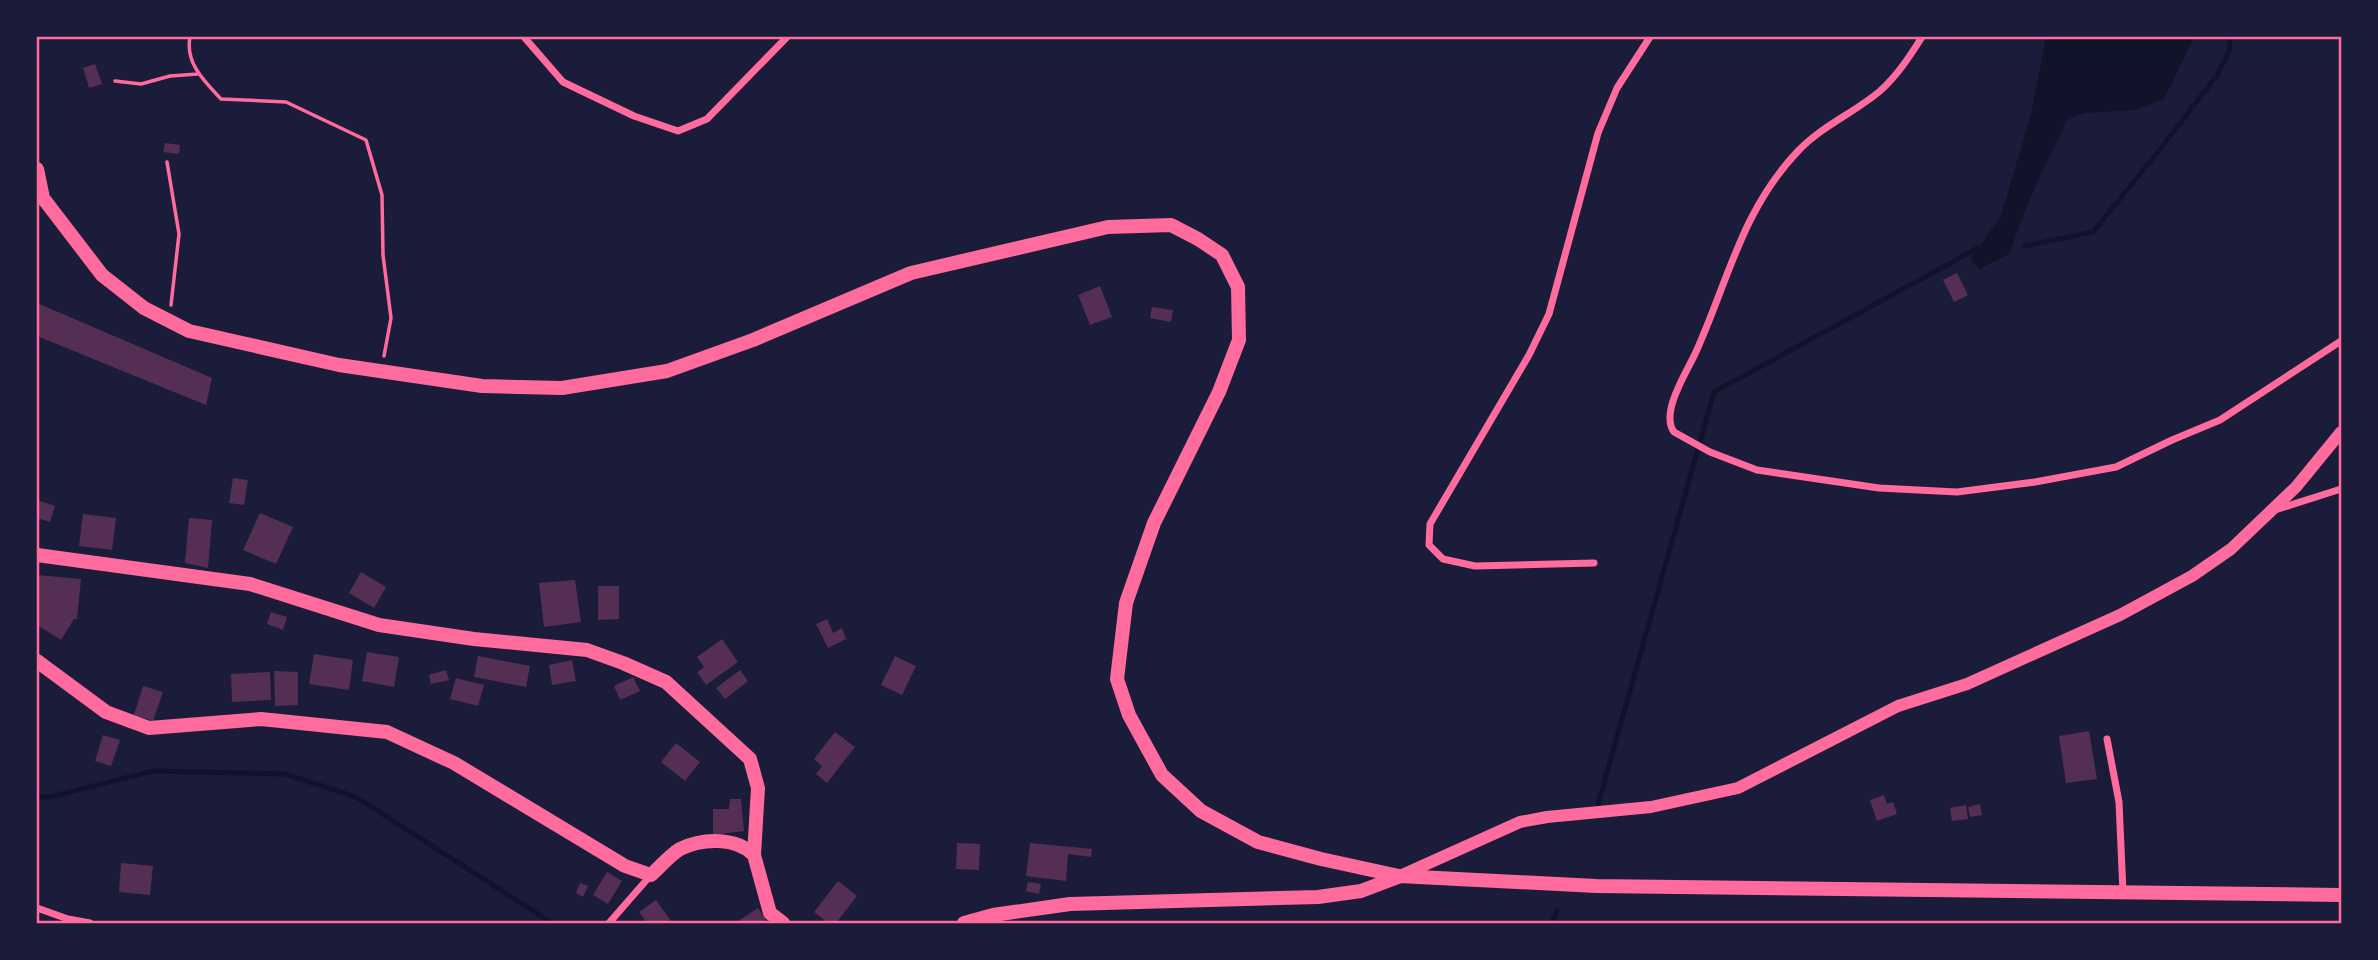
<svg xmlns="http://www.w3.org/2000/svg" width="2378" height="960" font-family="'Source Sans 3',sans-serif">
  <style>
    .water { fill: #12122b }
    .lines { fill: none; stroke-linecap: round; stroke-linejoin: round }
    .stream { stroke: #12122b; stroke-width: 5 }
    .building { fill: #542f53 }
    .path { stroke: #ff6b9d; stroke-width: 3.5 }
    .minor { stroke: #ff6b9d; stroke-width: 7 }
    .tertiary { stroke: #ff6b9d; stroke-width: 12 }
    .secondary { stroke: #ff6b9d; stroke-width: 14 }
    .neatline { fill: none; stroke: #ff6b9d; stroke-width: 2.5 }
  </style>
  <rect width="100%" height="100%" fill="#1b1b3a"/>
  <!-- water -->
  <path class="water" d="M2046 37H2194L2164 99 2136 110 2084 113 2067 120 2030 198 2009 254 1980 269 1971 259 2001 216 2031 114Z"/>
  <g class="lines">
    <!-- stream -->
    <path class="stream" d="M2025 246 2093 232 2162 147 2217 75 2229 51 2230 37
      M37 797H50L153 771 285 774 356 797 552 923
      M1597 808 1714 392 1978 248
      M1552 923 1557 910"/>
  </g>
  <!-- building -->
  <path class="building" d="M95 64 102 84 89 88 83 68Z
    M165 143 180 145 179 154 163 152Z
    M1957 273 1968 295 1954 302 1943 280Z
    M1100 286 1112 317 1090 325 1078 295Z
    M37 303 212 378 206 405 37 336Z
    M1152 307 1173 310 1171 322 1150 318Z
    M233 478 248 480 244 505 229 503Z
    M37 500 55 506 50 522 37 518Z
    M260 513 293 527 276 564 243 550Z
    M83 514 116 518 112 550 79 546Z
    M189 518 212 520 208 568 185 563Z
    M361 572 386 587 374 608 349 593Z
    M38 575 81 579 77 619H74L61 640 37 625Z
    M575 580 581 622 544 627 539 583Z
    M598 586H619V619L598 620Z
    M271 612 287 617 283 630 267 624Z
    M827 619 833 633 842 628 846 639 828 648 816 624Z
    M722 639 738 662 706 685 697 672 704 667 697 657Z
    M367 652 399 657 394 687 362 681Z
    M314 654 353 660 349 690 309 684Z
    M478 656 530 666 526 687 474 677Z
    M895 656 916 666 902 695 881 685Z
    M572 660 576 681 552 685 549 665Z
    M446 670 449 680 431 684 429 675Z
    M740 670 748 681 725 699 716 688Z
    M274 671 298 672V705L275 706Z
    M270 672 271 700 232 702 231 674Z
    M633 677 640 691 620 700 614 686Z
    M456 678 484 685 478 706 450 699Z
    M143 686 163 692 153 721 134 715Z
    M2089 731 2097 779 2066 783 2059 736Z
    M835 732 855 747 827 783 816 774 822 766 814 759Z
    M103 735 120 740 111 766 95 761Z
    M676 743 700 762 685 781 661 762Z
    M1884 795 1887 804 1893 802 1897 814 1877 821 1870 800Z
    M730 799H741L744 831 713 835V809H729Z
    M1980 804 1982 815 1970 817 1968 807Z
    M1966 805 1968 819 1952 821 1950 808Z
    M957 843 980 844 979 870 956 869Z
    M1030 843 1092 849 1091 857 1068 854 1066 881 1026 876Z
    M121 863 153 866 150 895 119 892Z
    M607 872 622 881 608 904 593 895Z
    M838 881 857 896 836 923H828L814 912Z
    M1028 882 1041 884 1039 894 1026 891Z
    M580 883 588 886 583 897 576 893Z
    M656 900 671 921 668 923H647L639 912Z
    M758 908 768 923H735Z"/>
  <g class="lines">
    <!-- path -->
    <path class="path" d="M190 37C185 63 204 81 221 99L286 102 366 140 382 195 383 255 391 318 384 356
      M115 81 141 84 170 76 198 74
      M167 162 179 234 171 305"/>
    <!-- minor -->
    <path class="minor" d="M524 37 563 82 634 116 678 131 707 119 787 37
      M1922 37C1910 56 1897 76 1880 91 1854 113 1823 125 1798 151 1741 211 1728 282 1695 354 1686 373 1660 413 1674 432L1710 452 1757 470 1879 488 1957 492 2035 482 2116 467 2172 440 2220 420 2341 341
      M2275 510 2341 489
      M1594 563 1475 566 1443 559 1429 545 1430 524 1529 355 1549 314 1598 133 1617 88 1650 37
      M2107 739 2119 802 2123 892
      M37 908 68 919 90 923
      M609 923 650 876"/>
    <!-- tertiary -->
    <path class="tertiary" d="M1400 876 1520 822 1547 817 1651 807 1738 788 1898 706 1967 684 2120 615 2192 576 2231 549 2296 487 2341 432"/>
    <!-- secondary -->
    <path class="secondary" d="M37 169 43 198 102 275 144 308 189 331 339 365 482 386 562 388 667 371 753 340 911 273 1108 227 1171 225 1198 239 1222 255 1238 287 1239 340 1219 392 1154 523 1126 603 1117 679 1129 715 1162 775 1201 811 1258 842 1321 859 1399 876 1596 886 2341 895
      M37 555 250 584 379 625 474 639 587 650 623 663 666 682 750 759 758 788 754 855 770 913 783 923
      M37 661 106 712 149 728 261 719 387 732 454 763 625 866 651 875C660 867 670 855 680 849 703 838 736 837 754 855
      M964 923 993 915 1070 904 1318 897 1361 891 1398 877"/>
  </g>
  <!-- border -->
  <rect width="2378" height="960" fill="none" stroke="#1b1b3a" stroke-width="77"/>
  <rect x="38" y="38" width="2302" height="884" class="neatline"/>
</svg>
